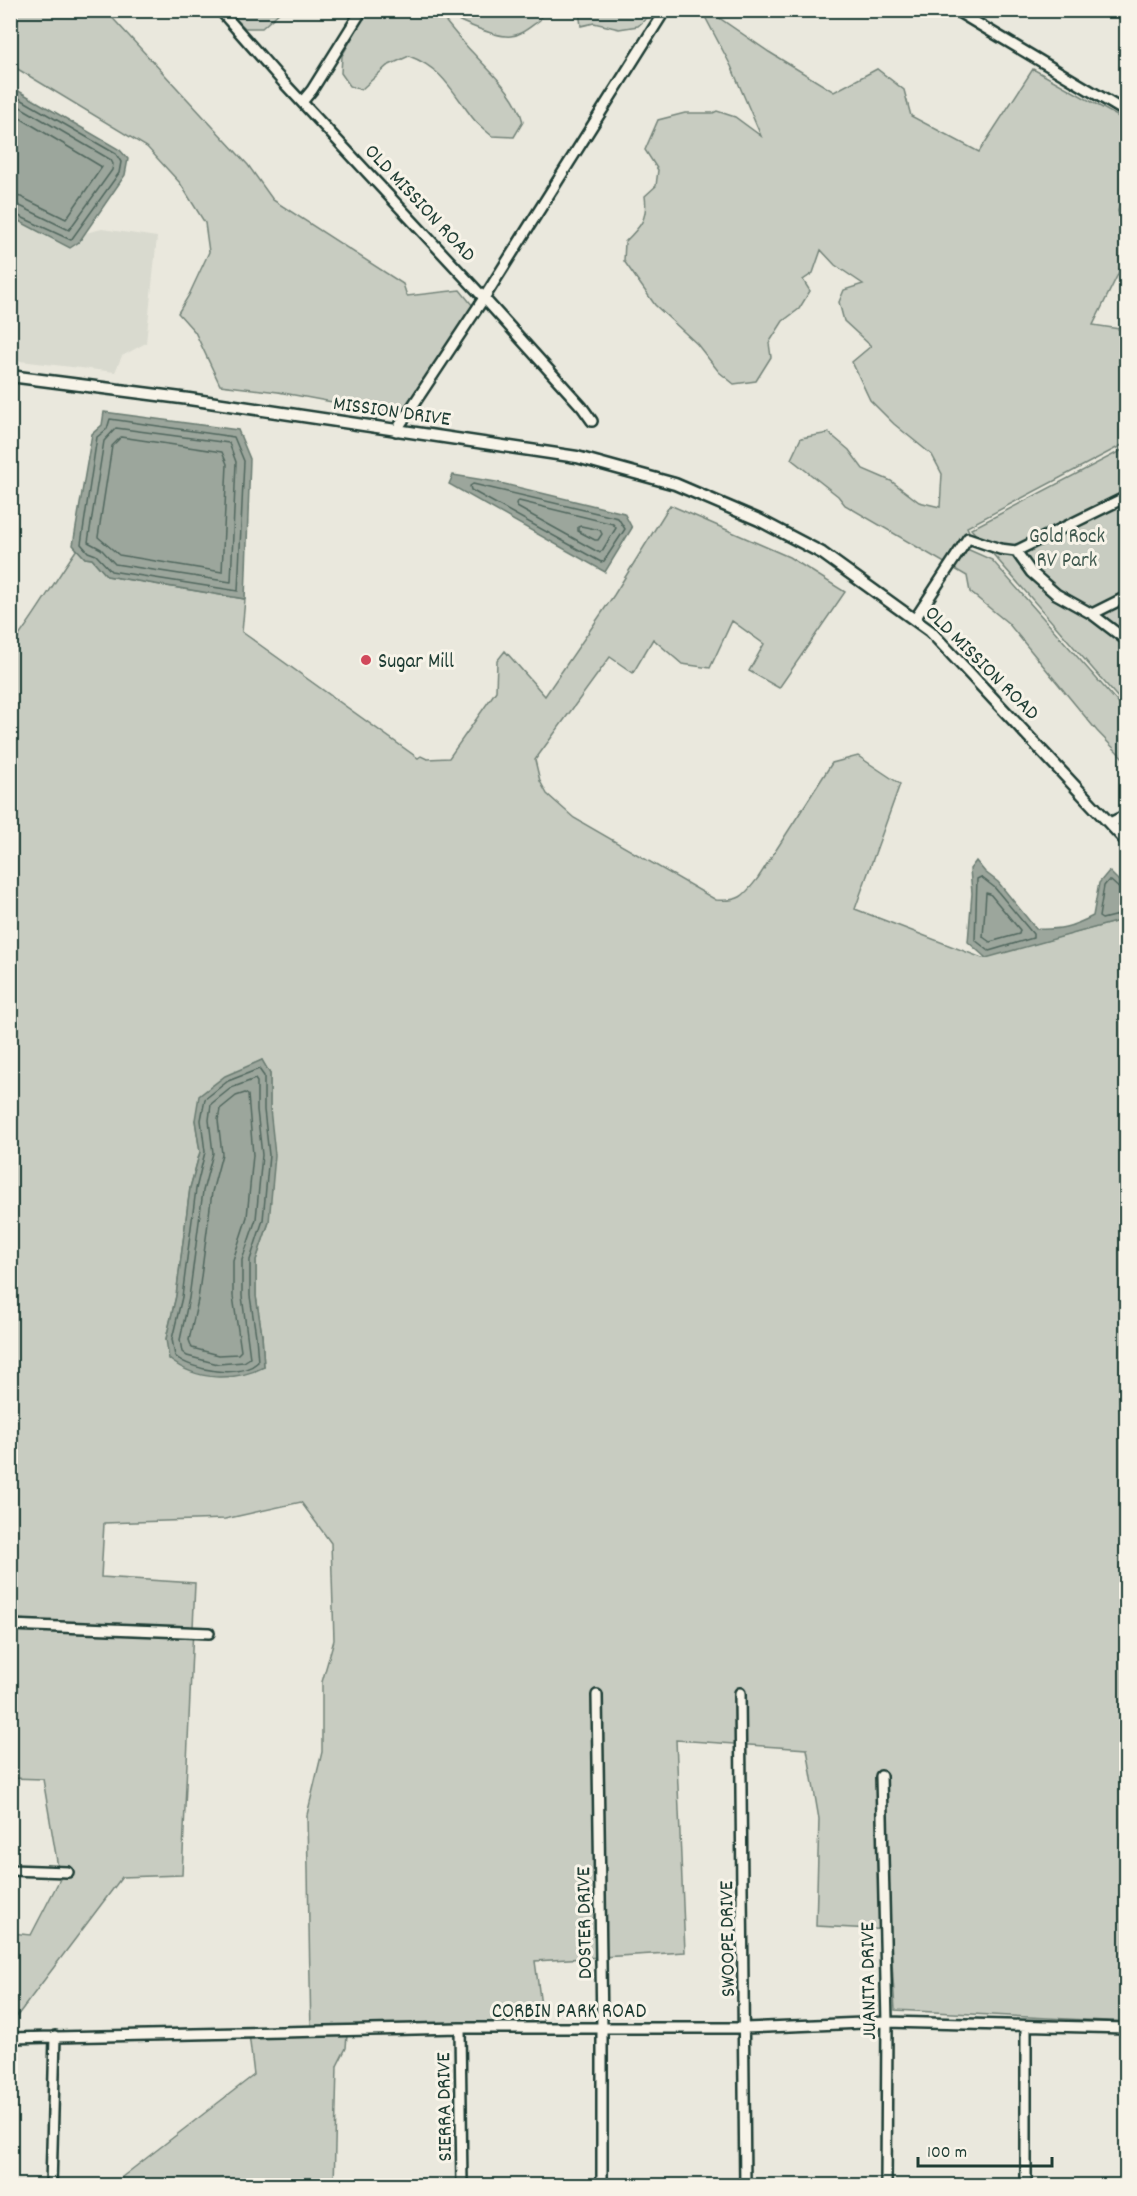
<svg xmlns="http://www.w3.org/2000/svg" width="1137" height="2196" font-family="Dekko,sans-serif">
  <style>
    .built { fill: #d9dacf }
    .green { fill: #c8ccc1; stroke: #74847a; stroke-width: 1.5; fill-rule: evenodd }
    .water { fill: #9ca69c; stroke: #6a7c72; stroke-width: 1.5 }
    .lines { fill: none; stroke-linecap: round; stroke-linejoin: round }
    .shore { stroke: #51675e; stroke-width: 1.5 }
    .minor-casing { stroke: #1f3d34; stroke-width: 14 }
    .tertiary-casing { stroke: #1f3d34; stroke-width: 15 }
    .minor { stroke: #f7f3e8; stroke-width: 9 }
    .tertiary { stroke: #f7f3e8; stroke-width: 10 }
    .poi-dot { fill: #d1495b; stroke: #f7f3e8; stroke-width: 2 }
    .labels { text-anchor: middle; stroke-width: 6; stroke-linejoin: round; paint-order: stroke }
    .street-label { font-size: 21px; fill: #1f3d34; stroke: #f7f3e8 }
    .park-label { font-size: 21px; fill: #415a50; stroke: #f7f3e8 }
    .poi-label { font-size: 21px; fill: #1f3d34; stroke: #f7f3e8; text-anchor: start }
  </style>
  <rect width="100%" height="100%" fill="#eae8dd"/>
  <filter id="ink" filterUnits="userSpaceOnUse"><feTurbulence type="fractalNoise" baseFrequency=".0167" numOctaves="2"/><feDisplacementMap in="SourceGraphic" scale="12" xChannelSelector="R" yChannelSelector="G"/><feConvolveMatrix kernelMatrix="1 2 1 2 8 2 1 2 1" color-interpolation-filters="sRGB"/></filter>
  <g filter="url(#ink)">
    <!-- built -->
    <path class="built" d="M10 217 70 247 79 242 85 233 102 229 157 237 146 343 122 356 115 372 11 360Z"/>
    <!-- green -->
    <path class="green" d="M10 11H106L248 165 273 200 403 284 407 296 460 290 473 306 408 416 278 392 220 385 195 332 178 313 189 295 209 252 205 223 180 183 147 147 11 65Z
      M228 11H281L262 28H245Z
      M356 11H437C449 25 461 41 474 54 493 75 516 94 523 122L514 137 492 136C485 130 477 124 472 117 452 91 442 68 409 56L387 66 361 90 350 86 341 73 342 56 356 31Z
      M440 11H542L540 20C531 26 522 35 511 36 495 38 454 19 440 11Z
      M579 11V10L651 11 650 15 638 26 619 29 594 23 581 26Z
      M702 11H709L769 52 834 92 877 69 904 90 911 116 979 152 1033 69 1126 121V185L1118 211 1126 238V258L1093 325 1126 330V443L967 527 971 536 967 549 992 560 1126 712V761L1097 731 1008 623 970 592 967 576 845 505 838 496 791 459 801 438 829 433 849 450 863 469 891 481 919 502 940 507 942 474 932 455 894 424 870 400 852 362 871 346 844 321 839 302 844 290 863 284 835 265 821 250 813 273 803 280 810 291 799 309 783 321 769 343 771 357 756 381 734 384 719 372 697 344 655 305 624 261 625 242C641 226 648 219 645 196L656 186 658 170 645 150 658 120 685 113H713L717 111 735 117 761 136 731 66Z
      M1126 448V707L971 529Z
      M670 505 789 557 845 592 779 688 749 671 764 644 732 621 710 668 682 664 653 639 633 673 610 657 535 760 540 781 547 794 574 818 716 900C740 902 744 896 758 878L832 763 858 756 900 784 855 909 982 958 1126 919V2022L895 2010 890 1930 816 1926 819 1819 807 1749 676 1740 685 1952 535 1961 544 2028 347 2035 346 2048 337 2066 334 2185H122V2177L254 2075 249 2034 311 2035 307 1815 322 1752V1682L334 1640 331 1543 301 1502 225 1519 104 1523 101 1577 195 1583 182 1875 122 1877 11 2024V1933L31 1935 60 1879 43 1779 10 1778V648C35 616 54 582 77 549L85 558 92 559 107 576 245 599 242 632 418 758 421 756 427 759 449 758 496 691 497 661 505 651 545 696 614 595ZM262 1060 270 1074 269 1222 256 1260V1296L262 1335 264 1367 166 1339 176 1296 190 1188 200 1152 195 1120 248 1067Z"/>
    <!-- water -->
    <path class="water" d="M10 86 120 150 128 159 125 175 79 242 70 248 11 217Z
      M104 412 238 430 250 459 245 599 107 576 92 559 85 558 73 545 92 434 102 425Z
      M453 475 496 482 624 513 632 528 605 572 449 484Z
      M976 861 985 872 998 882 1036 929C1060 930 1072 927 1093 916L1099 883 1109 871 1126 888V919L986 958 968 942 972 893 970 869Z
      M262 1060 270 1074V1109L275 1155 269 1222 256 1260V1296L262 1335 264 1367C234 1382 196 1381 169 1359L166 1339 176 1296 190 1188 200 1152 195 1120 199 1096 225 1076Z"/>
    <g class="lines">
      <!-- shore -->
      <path class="shore" d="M10 93 116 154 121 162 119 173 71 240 10 212
        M10 101 111 160 113 164 112 170 69 230 18 205 10 204
        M10 112 102 167 66 219 21 197 10 195
        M110 419 234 437 244 461 238 591 111 571 96 555 88 552 81 544 97 437 107 429Z
        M116 428 229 443 236 462 231 582 115 564 101 549 88 542 104 441Z
        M121 437 222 452 227 464 222 572 119 555 98 537 112 446Z
        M473 484 618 518 625 529 604 561 601 562 471 490 470 486Z
        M519 501 613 524 616 528 602 551 598 552 517 507 516 503Z
        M581 526 600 530 602 534 598 540H595L578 531V527Z
        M981 877 994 887 1033 934V938L989 951 975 940 977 879Z
        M1126 891 1121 890 1111 881H1108L1104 886 1099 917 1102 919 1126 913
        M986 893 990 894 1020 930 1019 934 990 942 983 937Z
        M259 1069 264 1076V1110L269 1155 263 1220 250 1260V1296L256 1336 258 1362C240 1379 192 1371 175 1356L172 1339 182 1297 196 1189 205 1152 201 1120 205 1099 228 1081Z
        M255 1079 257 1082V1110L262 1155 256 1219 242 1260V1296L250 1358 244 1362 218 1364 187 1356 182 1352 180 1340 189 1298 203 1191 213 1153 209 1120 211 1104 231 1088Z
        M245 1093 248 1095 253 1155 247 1217 233 1260V1296L241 1351 238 1354 219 1355 192 1348 189 1340 198 1300 212 1192 222 1154 218 1120 220 1109 236 1096Z"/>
      <!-- minor casing -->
      <g class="minor-casing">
        <path id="minor" d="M220 10 284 83 484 298 582 407 592 421
          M955 10 1126 112
          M302 102 312 90 362 10
          M396 431 484 298 665 10
          M1016 551 1031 572 1056 594 1092 614 1126 640
          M1092 614 1126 597
          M915 619 968 538 1000 549 1016 551 1126 497
          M1110 823 1126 815
          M10 1625 209 1633
          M740 1693 745 2186
          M597 1695 602 2028V2186
          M881 1776 887 2022 886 2186
          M10 1870 68 1872
          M1026 2026V2186
          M460 2028 462 2186
          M10 2038 460 2028H745L887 2022 1126 2028
          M51 2186 55 2036"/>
      </g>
      <!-- tertiary casing -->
      <g class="tertiary-casing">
        <path id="tertiary" d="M10 376 189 399 577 457 675 484 759 520 822 553 930 631 1126 841"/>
      </g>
      <!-- minor -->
      <use href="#minor" class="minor"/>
      <!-- tertiary -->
      <use href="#tertiary" class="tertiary"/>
    </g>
  </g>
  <!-- markers -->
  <circle class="poi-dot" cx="366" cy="660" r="6"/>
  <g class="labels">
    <!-- street labels -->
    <g class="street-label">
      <text transform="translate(421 202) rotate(47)" y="7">OLD MISSION ROAD</text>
      <text transform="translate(392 410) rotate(8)" y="7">MISSION DRIVE</text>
      <text transform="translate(983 662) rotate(45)" y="7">OLD MISSION ROAD</text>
      <text transform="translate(583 1923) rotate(-91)" y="7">DOSTER DRIVE</text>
      <text transform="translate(726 1939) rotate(-91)" y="7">SWOOPE DRIVE</text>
      <text transform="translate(867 1981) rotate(-91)" y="7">JUANITA DRIVE</text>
      <text x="569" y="2017">CORBIN PARK ROAD</text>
      <text transform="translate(443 2107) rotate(-91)" y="7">SIERRA DRIVE</text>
    </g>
    <!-- park labels -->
    <g class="park-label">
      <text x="1067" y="542">Gold Rock<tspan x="1067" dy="24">RV Park</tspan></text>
    </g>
    <!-- poi labels -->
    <g class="poi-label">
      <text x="378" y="667">Sugar Mill</text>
    </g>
  </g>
  <!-- margin -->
  <rect width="1137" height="2196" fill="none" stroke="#f7f3e8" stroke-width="36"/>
  <rect x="18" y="18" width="1101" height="2160" fill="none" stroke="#1f3d34" stroke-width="2" filter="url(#ink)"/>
  <!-- scale -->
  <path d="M918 2157v9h134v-9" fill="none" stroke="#1f3d34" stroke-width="3"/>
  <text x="927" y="2157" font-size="18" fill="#1f3d34" stroke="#f7f3e8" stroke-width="4.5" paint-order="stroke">100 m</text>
</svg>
